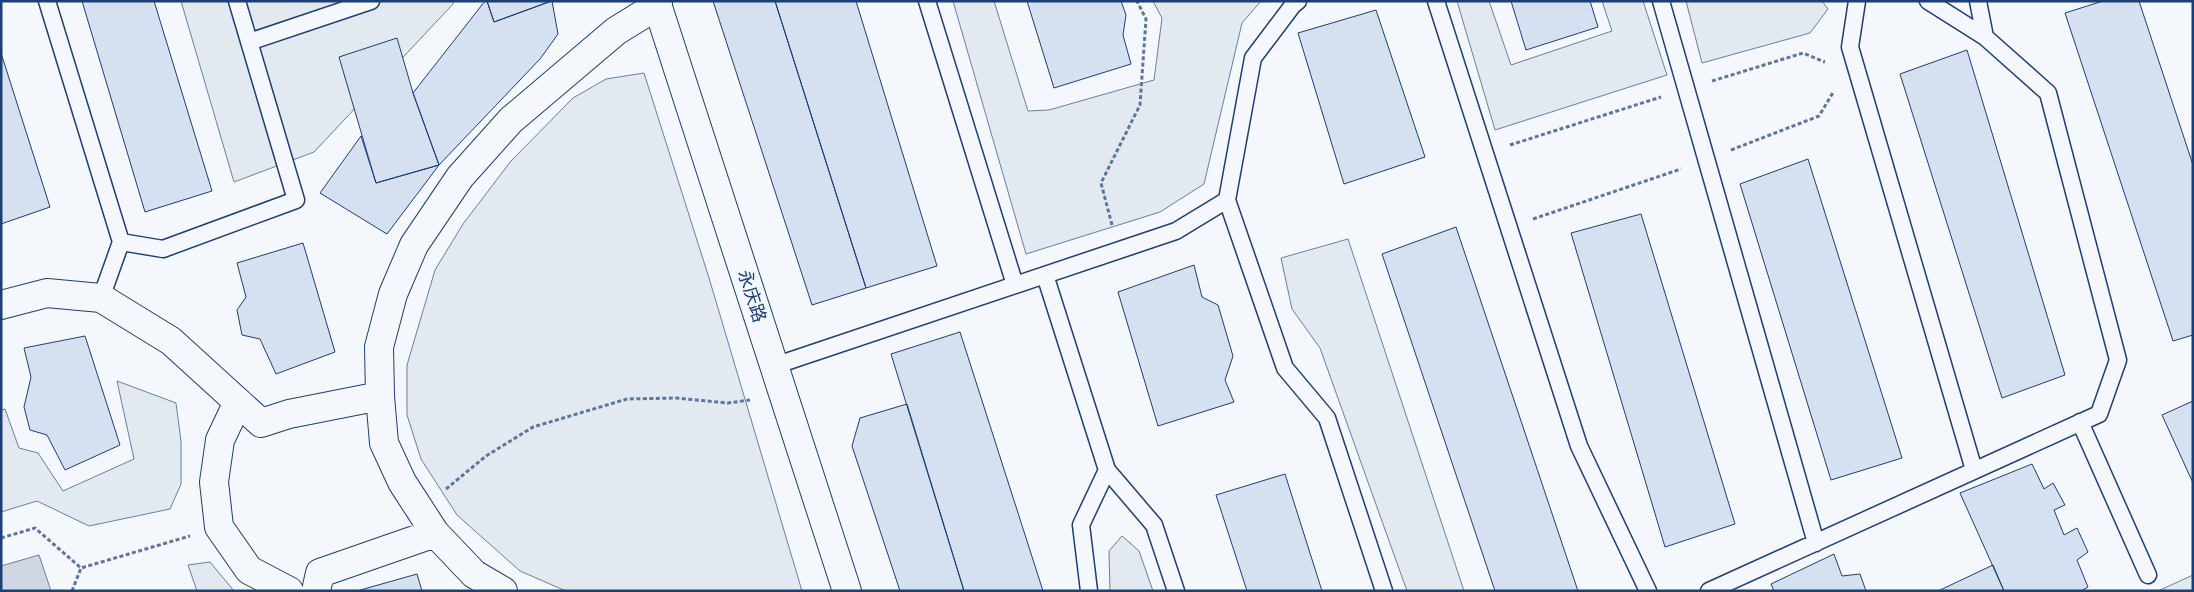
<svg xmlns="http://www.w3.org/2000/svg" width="2194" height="592" font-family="Manrope,'Noto Sans SC',sans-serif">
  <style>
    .green { fill: #e3e9f0; stroke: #687fa3 }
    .water { fill: #cfd7e4; stroke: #687fa3 }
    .building { fill: #d5e0f0; stroke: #1d3f73 }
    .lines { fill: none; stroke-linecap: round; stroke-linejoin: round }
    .service-casing { stroke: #1d3f73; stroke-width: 19 }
    .minor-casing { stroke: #1d3f73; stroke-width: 30 }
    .path { stroke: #5e769c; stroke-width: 3; stroke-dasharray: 4 2.5; stroke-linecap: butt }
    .service { stroke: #f4f7fb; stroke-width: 16 }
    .minor { stroke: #f4f7fb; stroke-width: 28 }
    .labels { text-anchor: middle; stroke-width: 4; stroke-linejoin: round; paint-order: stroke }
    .street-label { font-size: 18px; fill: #1d3f73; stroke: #f4f7fb }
  </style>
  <rect width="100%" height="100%" fill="#f4f7fb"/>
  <!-- green -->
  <path class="green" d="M181 1H453V4L314 152 234 182Z
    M953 1H994L1028 111 1049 110 1154 80 1162 18 1153 1H1261L1242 23 1204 184 1160 212 1026 254Z
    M1457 1H1489L1511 65 1612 31 1602 1H1643L1667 75 1495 130Z
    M1686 1H1822L1828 9 1810 33 1702 63Z
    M644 73 709 278 802 591H566L520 571 457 515 421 459 407 415V365L435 270 463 224 511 161 573 98 606 79Z
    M1348 239 1464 591H1407L1320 348 1292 309 1281 258Z
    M117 381 176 403 181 441V484L170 509 89 526 37 501 1 512V410L5 409 19 448 38 453 63 491 134 459Z
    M1122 536 1139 551 1153 591H1110L1109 551Z
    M210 562 234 591H197L188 565Z
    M2193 575V591H2158Z"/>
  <!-- water -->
  <path class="water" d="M39 555 51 591H1V566Z"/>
  <!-- building -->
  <path class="building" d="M82 1H154L212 191 145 212Z
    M485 1H487L494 22 552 1 558 34 540 59 439 165 413 93Z
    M487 1H551L494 22Z
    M713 1H775L866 288 812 305Z
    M775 1H856L937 266 866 288Z
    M1027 1H1121L1126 15 1123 35 1131 64 1054 88Z
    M1511 1H1590L1598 27 1526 50Z
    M2103 1H2139L2193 165V335L2173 341 2065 13Z
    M1376 10 1425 157 1344 184 1298 33Z
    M397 38 413 93 439 165 376 183 339 57Z
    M1967 50 2065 375 2002 398 1900 74Z
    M1 53 50 207 1 224Z
    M361 136 376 183 439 165 387 234 320 193Z
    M1808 159 1902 458 1831 480 1740 184Z
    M1641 214 1735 524 1665 547 1571 233Z
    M1456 227 1578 591H1495L1382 254Z
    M303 243 335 352 276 374 260 339 242 335 237 310 246 297 237 263Z
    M1194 265 1202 297 1218 305 1233 356 1225 380 1234 402 1158 426 1118 292Z
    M960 332 1043 591H964L891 354Z
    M85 336 120 445 65 470 47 435 30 430 24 407 31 377 24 348Z
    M2193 401V483L2162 415Z
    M907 404 964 591H900L852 446 860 418Z
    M2032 464 2044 489 2053 483 2065 505 2054 510 2064 535 2077 528 2088 552 2077 560 2088 587 2081 591H2004L1960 493Z
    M1285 474 1322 591H1247L1216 495Z
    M1834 554 1842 576 1860 574 1866 591H1774L1771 584Z
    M1993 565 2004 591H1938Z
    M417 574 422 591H357Z"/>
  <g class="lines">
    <!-- service casing -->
    <g class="service-casing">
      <path id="service" d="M47 1 121 242 101 298
        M927 1 1015 285
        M1436 1 1579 446 1648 591
        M1661 1 1816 543
        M1857 1 1850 47 1974 470
        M1928 1 1985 37
        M249 42 371 1
        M1227 200 1285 368 1327 418 1384 591
        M121 242 163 249 296 200 237 1
        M1045 275 1107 470 1154 525 1176 591
        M774 366 1176 231 1227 200 1253 58 1293 5 1298 1
        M2080 422 2148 575
        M1089 591 1081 525 1107 470
        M1709 591 2099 414 2118 360 2048 93 1985 37 1978 1"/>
    </g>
    <!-- minor casing -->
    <g class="minor-casing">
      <path id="minor" d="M656 1 847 591
        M1 305 47 293 101 298 171 341 261 423 289 414 380 396
        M238 402 220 440 214 482 219 527 249 570 289 591
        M316 591 320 573 435 533
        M503 591 474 574 435 533 402 482 384 443 380 396 379 347 393 294 414 245 460 177 511 120 616 31 658 5"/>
    </g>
    <!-- path -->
    <path class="path" d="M1712 81 1803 53 1825 62
      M1510 145 1661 97
      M1731 150 1819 116 1834 91
      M1533 219 1681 169
      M1112 225 1101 183 1140 105 1146 19 1137 1
      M446 489 486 456 533 427 627 399 676 398 728 403 750 400
      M1 538 35 528 81 568 190 536
      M72 591 81 568"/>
    <!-- service -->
    <use href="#service" class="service"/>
    <!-- minor -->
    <use href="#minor" class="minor"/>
  </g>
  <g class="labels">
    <!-- street labels -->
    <g class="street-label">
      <text transform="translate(752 296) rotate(72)" y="6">永庆路</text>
    </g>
  </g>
  <!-- border -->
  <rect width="2194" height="592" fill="none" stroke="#1d3f73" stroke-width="5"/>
</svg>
